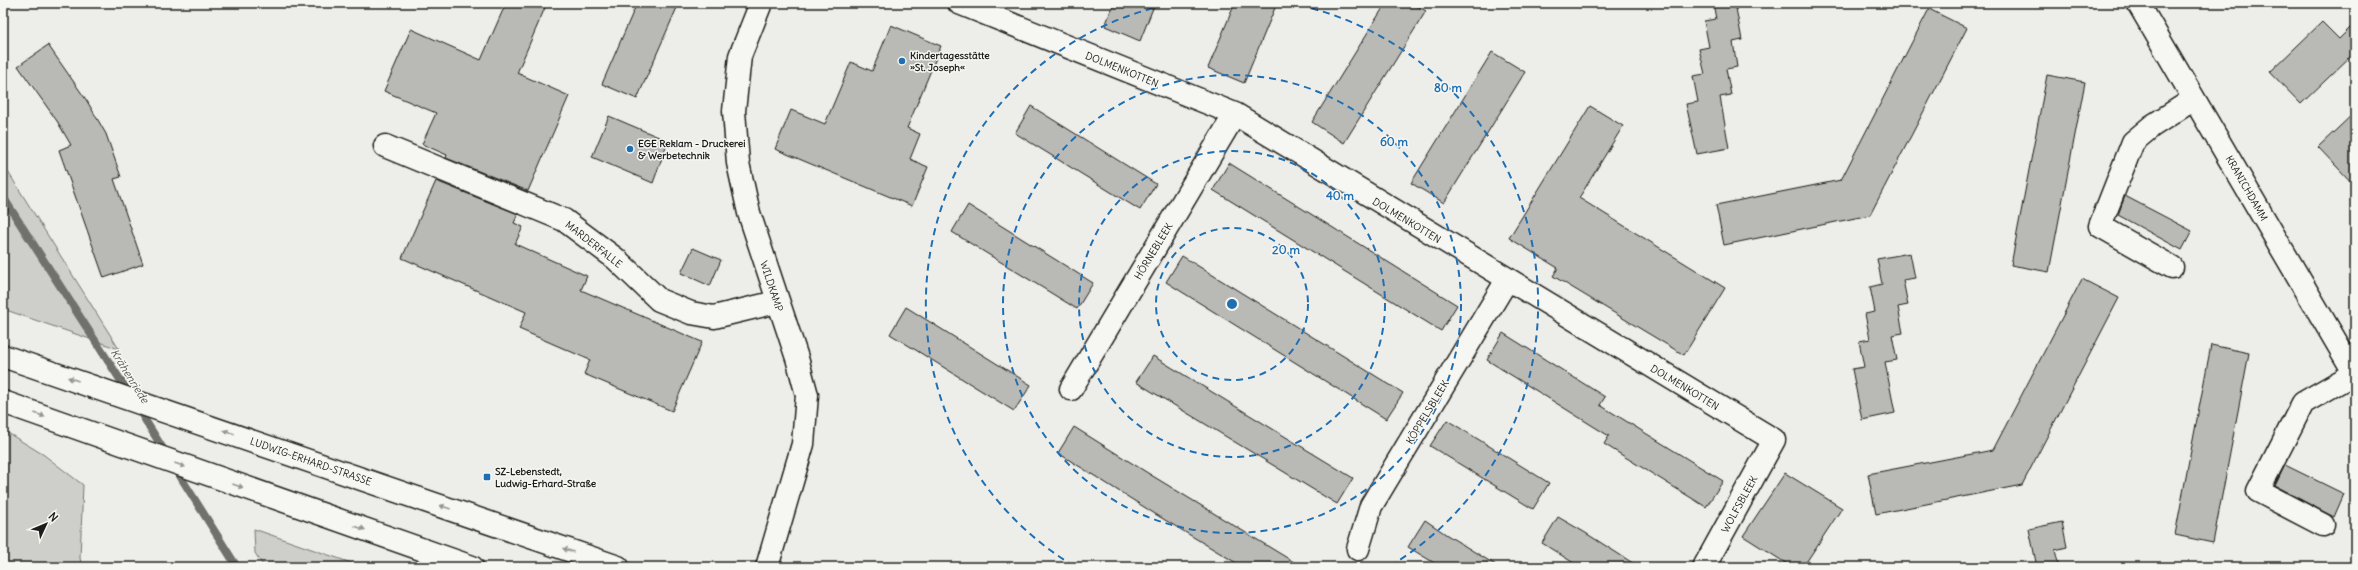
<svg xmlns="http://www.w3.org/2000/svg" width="2358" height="570" font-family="Delius,sans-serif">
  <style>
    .green { fill: #cececb; stroke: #757574 }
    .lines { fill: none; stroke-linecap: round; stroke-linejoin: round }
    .stream { stroke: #6f6f6d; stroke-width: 8 }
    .building { fill: #b9b9b6; stroke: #1c1c1c }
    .minor-casing { stroke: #1c1c1c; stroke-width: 25 }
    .major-casing { stroke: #1c1c1c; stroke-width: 25 }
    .minor { stroke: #f6f6f2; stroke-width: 22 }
    .major { stroke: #f6f6f2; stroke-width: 22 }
    .oneway { fill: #949492 }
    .ring { fill: none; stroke: #1f6fb2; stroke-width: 2; stroke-dasharray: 7 5 }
    .poi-dot { fill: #1f6fb2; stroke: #f6f6f2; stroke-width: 1.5 }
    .labels { text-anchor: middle; stroke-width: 3; stroke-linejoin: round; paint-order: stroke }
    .poi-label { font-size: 10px; font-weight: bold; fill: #1c1c1c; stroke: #f6f6f2; text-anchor: start }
    .street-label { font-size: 10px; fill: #1c1c1c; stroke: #f6f6f2 }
    .water-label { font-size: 11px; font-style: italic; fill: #535352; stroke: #f6f6f2 }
    .centre { fill: #1f6fb2; stroke: #f6f6f2; stroke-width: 2 }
    .ring-label { font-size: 12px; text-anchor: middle; font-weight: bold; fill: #1f6fb2; stroke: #f6f6f2; stroke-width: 3; stroke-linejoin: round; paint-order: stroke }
  </style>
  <rect width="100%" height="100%" fill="#edede9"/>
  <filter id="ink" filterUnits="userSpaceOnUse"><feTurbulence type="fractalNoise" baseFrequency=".025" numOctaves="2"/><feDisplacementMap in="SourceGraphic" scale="8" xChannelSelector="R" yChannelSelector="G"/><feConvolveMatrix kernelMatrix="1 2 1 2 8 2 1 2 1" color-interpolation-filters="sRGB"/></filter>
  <g filter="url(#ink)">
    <!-- green -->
    <path class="green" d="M3 164 119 349 3 309Z
      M3 430 44 455 83 485 80 558 82 567H3Z
      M254 529 363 567H264L255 553Z"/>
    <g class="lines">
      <!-- stream -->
      <path class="stream" d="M3 197 130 395
        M137 407 167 455
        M175 468 237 567"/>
    </g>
    <!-- building -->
    <path class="building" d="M506 3H547L517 73 569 96 528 191 446 158 447 155 422 144 436 113 384 91 411 29 481 60Z
      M637 3H679L637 99 602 84Z
      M1114 3H1155L1140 41 1105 26Z
      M1235 3H1277L1244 83 1208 68Z
      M1386 3H1412L1426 11 1344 143 1312 122Z
      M1713 3H1735L1742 40 1733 42 1737 67 1726 69 1731 95 1720 97 1729 148 1697 154 1686 104 1698 102 1693 76 1705 74 1699 49 1709 47 1704 21 1716 19Z
      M1929 9 1967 28 1870 215 1724 245 1716 205 1841 180Z
      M2322 22 2339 39 2355 23V52L2301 104 2270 72Z
      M891 25 941 46 907 128 920 134 910 159 928 167 912 206 775 149 791 110 825 124 851 62 872 71Z
      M48 45 87 101 106 134 121 177 114 179 143 264 104 278 59 150 71 145 57 121 18 66Z
      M1492 52 1525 72 1444 203 1411 183Z
      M2047 75 2085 82 2049 272 2011 265Z
      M1031 106 1156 184 1140 210 1015 133Z
      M1590 106 1623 126 1579 198 1725 288 1684 355 1553 276 1558 268 1509 238Z
      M2355 112V186L2318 147Z
      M609 116 668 141 653 183 592 157Z
      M1229 163 1457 305 1441 331 1213 190Z
      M436 181 518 214 514 223 523 227 515 244 587 276 581 290 702 342 672 411 584 374 590 360 519 329 526 312 402 258Z
      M2125 196 2192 231 2182 250 2118 215Z
      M968 205 1093 283 1077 309 952 232Z
      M693 248 721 260 710 286 681 273Z
      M1910 253 1915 278 1903 280 1908 305 1898 307 1903 333 1892 335 1897 360 1885 362 1895 413 1862 420 1852 369 1864 367 1859 341 1870 339 1865 314 1875 312 1870 287 1882 284 1877 259Z
      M1182 256 1403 393 1386 419 1166 282Z
      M2082 279 2119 298 2022 485 1876 514 1868 474 1993 450Z
      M906 307 1031 385 1014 411 890 334Z
      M1503 333 1605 397 1600 405 1723 481 1706 507 1604 444 1609 436 1487 360Z
      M2211 345 2249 353 2213 543 2175 535Z
      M1153 356 1353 478 1337 504 1136 382Z
      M1447 420 1549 483 1533 509 1430 446Z
      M1074 427 1151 475 1302 567H1243L1160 517 1058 453Z
      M2285 465 2344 494 2334 517 2275 486Z
      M1785 473 1842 508 1803 567H1792L1743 536Z
      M1558 517 1584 532 1639 567H1580L1542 543Z
      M1425 520 1447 535 1499 567H1441L1408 547Z
      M2062 522 2067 547 2055 550 2059 567H2037L2029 529Z"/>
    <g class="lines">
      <!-- minor casing -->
      <g class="minor-casing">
        <path id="minor" d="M761 3 740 56 734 111 738 163 749 213 797 358 807 395 803 444 767 567
          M959 3 1235 114 1774 440 1704 567
          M2138 3 2355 374
          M385 146 564 220 616 259 659 300 691 313 714 317 777 302
          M2172 267 2100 226 2133 142 2152 126 2194 99
          M1071 389 1235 114
          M2323 525 2258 491 2303 403 2355 373
          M1358 549 1371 506 1507 280"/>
      </g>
      <!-- major casing -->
      <g class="major-casing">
        <path id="major" d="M3 356 618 567
          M3 402 472 567"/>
      </g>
      <!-- minor -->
      <use href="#minor" class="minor"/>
      <!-- major -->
      <use href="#major" class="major"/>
    </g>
    <!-- one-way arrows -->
    <defs><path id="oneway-solid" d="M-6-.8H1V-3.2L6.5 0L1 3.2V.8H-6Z"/></defs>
    <g class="oneway">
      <use href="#oneway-solid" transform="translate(73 379) rotate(-161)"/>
      <use href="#oneway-solid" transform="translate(40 415) rotate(20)"/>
      <use href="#oneway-solid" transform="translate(229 432) rotate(-161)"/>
      <use href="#oneway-solid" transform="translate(180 465) rotate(20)"/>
      <use href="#oneway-solid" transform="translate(238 486) rotate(19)"/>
      <use href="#oneway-solid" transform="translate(445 507) rotate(-161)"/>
      <use href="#oneway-solid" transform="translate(360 528) rotate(19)"/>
      <use href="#oneway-solid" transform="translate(568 550) rotate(-161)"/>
    </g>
  </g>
  <!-- distance rings -->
  <g class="ring">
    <circle cx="1232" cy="304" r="76"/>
    <circle cx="1232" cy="304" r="153"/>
    <circle cx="1232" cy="304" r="229"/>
    <path d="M1074 566A306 306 0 0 1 1176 3M1288 3A306 306 0 0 1 1390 566"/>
  </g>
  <!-- markers -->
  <g class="poi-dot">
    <circle cx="902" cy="61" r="4"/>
    <circle cx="630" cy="149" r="4"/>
    <rect x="483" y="473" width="8" height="8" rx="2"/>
  </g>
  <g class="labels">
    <!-- poi labels -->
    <g class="poi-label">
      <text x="910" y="59">Kindertagesstätte<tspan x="910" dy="12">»St. Joseph«</tspan></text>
      <text x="638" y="147">EGE Reklam - Druckerei<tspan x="638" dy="12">&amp; Werbetechnik</tspan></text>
      <text x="495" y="475">SZ-Lebenstedt,<tspan x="495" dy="12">Ludwig-Erhard-Straße</tspan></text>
    </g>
    <!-- street labels -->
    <g class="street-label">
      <text transform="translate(1122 69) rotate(22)" y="4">DOLMENKOTTEN</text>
      <text transform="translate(2247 188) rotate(60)" y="4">KRANICHDAMM</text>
      <text transform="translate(1407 220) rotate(31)" y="4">DOLMENKOTTEN</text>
      <text transform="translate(594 244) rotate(38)" y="4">MARDERFALLE</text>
      <text transform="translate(1153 251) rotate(-59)" y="4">HÖRNEBLEEK</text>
      <text transform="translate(772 286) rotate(72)" y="4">WILDKAMP</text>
      <text transform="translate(1685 387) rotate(31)" y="4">DOLMENKOTTEN</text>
      <text transform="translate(1427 412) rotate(-59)" y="4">KÖPPELSBLEEK</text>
      <text transform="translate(311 461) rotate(19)" y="4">LUDWIG-ERHARD-STRASSE</text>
      <text transform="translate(1739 504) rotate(-61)" y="4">WOLFSBLEEK</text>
    </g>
    <!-- water labels -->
    <g class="water-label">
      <text transform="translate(130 376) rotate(58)" y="4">Krähenriede</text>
    </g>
  </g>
  <circle cx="1232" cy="304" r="6" class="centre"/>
  <g class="ring-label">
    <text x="1448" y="92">80 m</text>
    <text x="1394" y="146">60 m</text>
    <text x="1340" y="200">40 m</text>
    <text x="1286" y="254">20 m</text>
  </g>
  <!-- margin -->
  <rect width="2358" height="570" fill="none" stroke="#f6f6f2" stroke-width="16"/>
  <rect x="8" y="8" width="2342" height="554" fill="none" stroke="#1c1c1c" stroke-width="1.5" filter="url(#ink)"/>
  <!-- north arrow -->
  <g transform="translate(46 524) rotate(46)" stroke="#f6f6f2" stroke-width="3" paint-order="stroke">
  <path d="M0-3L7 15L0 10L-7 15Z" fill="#1c1c1c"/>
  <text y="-6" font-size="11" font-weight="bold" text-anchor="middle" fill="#1c1c1c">N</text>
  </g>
</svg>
